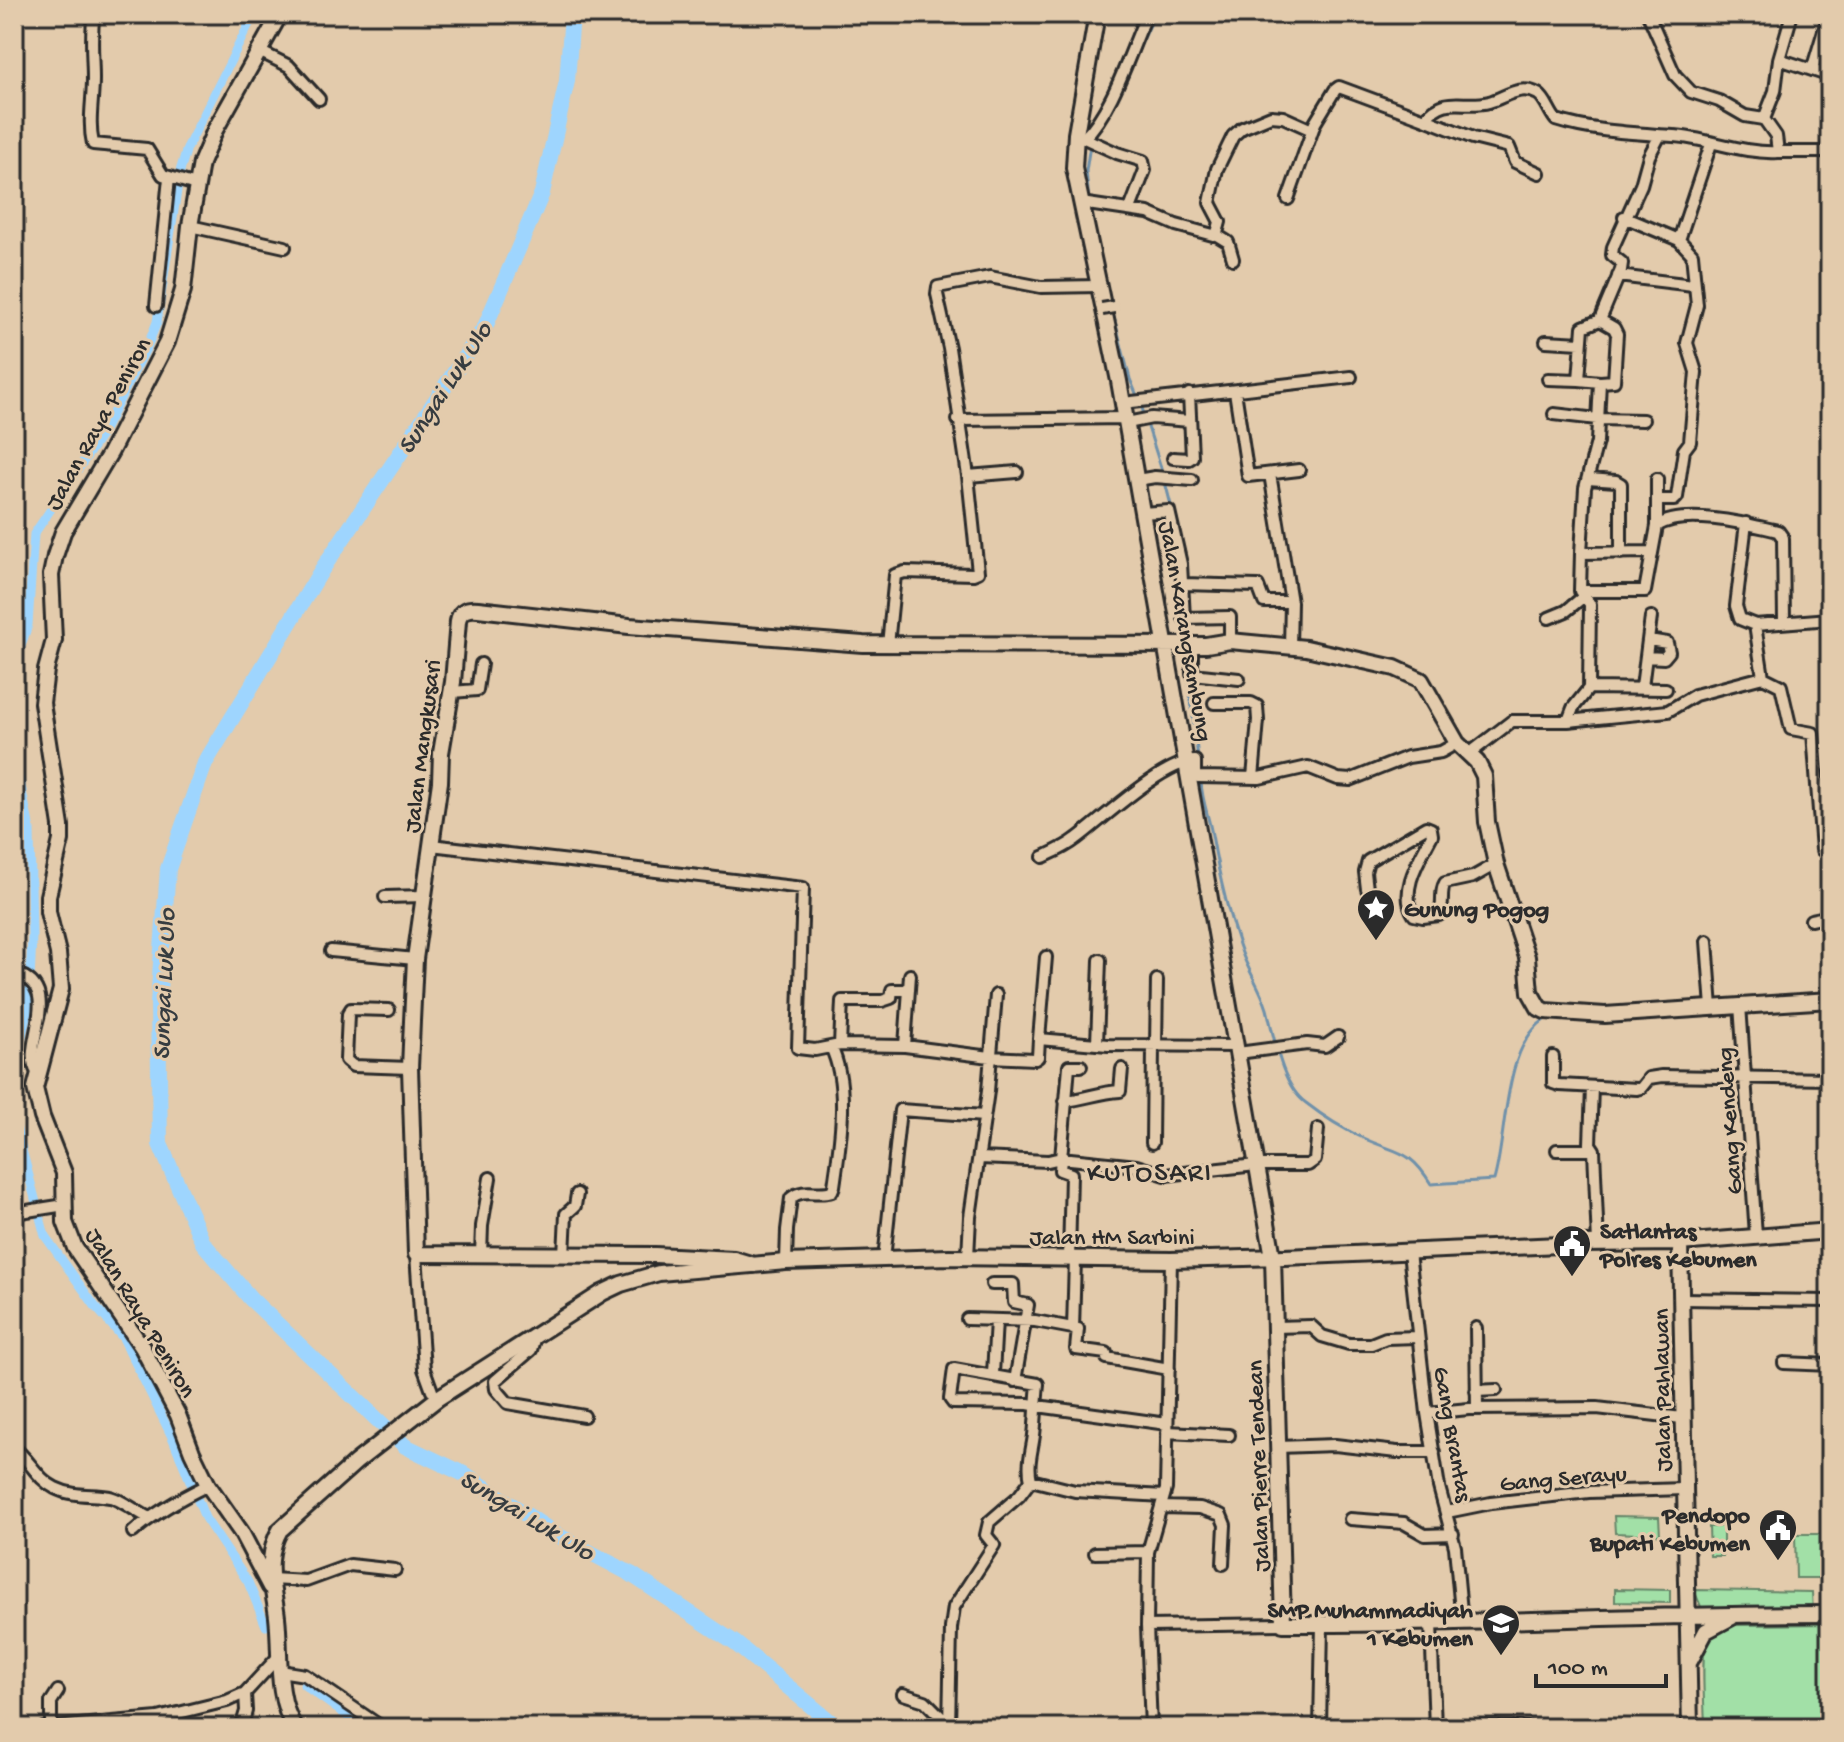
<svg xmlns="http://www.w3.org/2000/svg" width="1844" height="1742" font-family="'Gochi Hand',sans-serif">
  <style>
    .green { fill: #a2e0a7; stroke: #668669; stroke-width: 2 }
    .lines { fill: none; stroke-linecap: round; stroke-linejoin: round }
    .stream { stroke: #7091aa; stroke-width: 3 }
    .canal { stroke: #9ed5fe; stroke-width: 9 }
    .river { stroke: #9ed5fe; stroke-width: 16 }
    .street-casing { stroke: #2b2b2b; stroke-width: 16 }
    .secondary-casing { stroke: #2b2b2b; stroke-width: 20 }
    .street { stroke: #e3cbac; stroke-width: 10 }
    .secondary { stroke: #e3cbac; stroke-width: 14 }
    .street-bridge-casing { stroke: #2b2b2b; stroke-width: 16; stroke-linecap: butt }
    .street-bridge { stroke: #e3cbac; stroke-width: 10 }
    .labels { text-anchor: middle; stroke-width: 6; stroke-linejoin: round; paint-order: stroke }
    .street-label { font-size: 24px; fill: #2b2b2b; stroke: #e3cbac }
    .poi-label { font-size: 24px; font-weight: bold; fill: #2b2b2b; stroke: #e3cbac; text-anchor: start }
    .water-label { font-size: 26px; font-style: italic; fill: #363c40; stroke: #e3cbac }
    .quarter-label { font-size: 28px; letter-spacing: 2px; fill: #2b2b2b; stroke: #e3cbac }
  </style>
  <rect width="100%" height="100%" fill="#e3cbac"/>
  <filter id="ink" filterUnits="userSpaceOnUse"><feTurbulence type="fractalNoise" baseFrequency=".0125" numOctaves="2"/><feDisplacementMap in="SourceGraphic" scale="16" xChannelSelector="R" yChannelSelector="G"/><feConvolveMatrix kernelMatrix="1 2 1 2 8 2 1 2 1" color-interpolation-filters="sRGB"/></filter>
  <g filter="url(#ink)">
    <!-- green -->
    <path class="green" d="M1614 1516 1659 1517 1660 1535 1615 1533Z
      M1723 1526V1556H1710L1709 1527Z
      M1795 1534H1830V1578H1796Z
      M1615 1589 1670 1590V1603L1615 1602Z
      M1694 1590 1812 1592 1813 1614H1704Z
      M1830 1624V1728H1705C1705 1712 1700 1651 1707 1640 1713 1630 1724 1628 1734 1625Z"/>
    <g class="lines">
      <!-- stream -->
      <path class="stream" d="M1127 75 1155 14
        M1089 201 1086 171 1090 145
        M1092 220 1109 298 1130 379 1138 398
        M1141 405 1163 474
        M1165 482 1172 509
        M1187 619V639
        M1188 675 1198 758
        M1201 782C1202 801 1209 817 1212 835 1219 875 1228 915 1242 953 1249 972 1261 989 1267 1009 1274 1036 1281 1085 1306 1103 1324 1117 1343 1129 1363 1138 1397 1154 1409 1148 1431 1184L1494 1180C1508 1132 1502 1042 1549 1017"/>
      <!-- canal -->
      <path class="canal" d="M14 666 28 625 34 534 102 434 147 347 157 322 180 171 187 148 254 14
        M14 753 30 829 32 937 29 1003 14 1072
        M14 1120 45 1236 95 1306 123 1338 173 1439 205 1518 248 1582 266 1626
        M304 1685 364 1728"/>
      <!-- river -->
      <path class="river" d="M572 14 567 81 542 193 485 327 321 571 205 763 168 869 158 1003 160 1144 203 1243 251 1299 405 1446 466 1475 557 1535 631 1574 735 1643 838 1728"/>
      <!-- street casing -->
      <g class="street-casing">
        <path id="street" d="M94 14C90 36 93 57 93 79 93 101 88 122 93 144L147 149 163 175 196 185
          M1648 14 1675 75 1691 92 1719 101 1745 116 1764 119 1776 136 1778 152H1830
          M261 52 289 66 319 99
          M1779 59 1792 14
          M1812 70 1829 14
          M1425 119 1473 138 1509 147 1515 162 1539 173
          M1764 119 1775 91 1779 59 1830 76
          M1076 134 1084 138C1113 110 1130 51 1147 14
          M1084 138 1117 153 1143 161 1145 170 1130 209
          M1826 152 1830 137
          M1288 199 1315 123 1335 90 1339 87 1425 119C1447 93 1463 109 1489 102 1506 97 1520 84 1538 94 1546 99 1549 112 1556 120 1594 132 1634 133 1673 136 1709 138 1741 154 1778 152
          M1081 203 1148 213 1176 225 1213 235 1217 233 1220 222 1210 203 1217 169 1233 136 1242 128 1271 116 1283 117 1312 130
          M1624 217 1679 240 1692 254 1697 305 1687 343 1696 372 1690 442 1684 450 1677 497 1674 500H1657
          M190 226 285 247
          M1215 234 1228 242 1233 259
          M1679 240 1711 144
          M1618 276 1693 285
          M156 306 169 178
          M1546 341 1581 343
          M1548 379 1579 380
          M1600 382 1614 381 1617 334 1614 328 1600 320
          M1235 391 1248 476 1299 470
          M1123 403 1351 377
          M14 406 17 412 14 417
          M1554 414 1597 419 1643 420
          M958 420 1126 418
          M1127 423 1152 418 1190 421
          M1173 458 1189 459 1192 457 1189 394
          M1270 474 1291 602 1290 647
          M968 476 1017 472
          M1588 479 1616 481 1621 484V553
          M1137 480 1155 477 1192 480
          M1143 513 1169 511 1181 564 1184 618 1230 617V641
          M1746 523 1736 606 1740 619 1755 625
          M1657 526V479
          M1581 553 1585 488 1597 442 1600 382 1579 380 1583 327 1600 320 1621 270 1622 263 1612 255 1613 247 1641 185 1649 156 1659 137
          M1183 584 1258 586 1264 602H1291
          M1580 591H1645L1657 526C1683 508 1748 524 1778 531L1783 538 1784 621
          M1549 618 1566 611 1583 597
          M1192 644V674L1239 679
          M888 645 895 575 905 572 973 574 978 572 968 476 949 348 937 294 938 287 990 277 1041 287 1099 286
          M1646 657 1664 658 1669 652 1667 643 1649 640
          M1763 677 1781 686 1791 729 1813 733 1822 850
          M1642 687 1651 617
          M1589 688 1666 689
          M452 692 477 690 481 664
          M1214 703H1251L1257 706 1258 720 1253 778
          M1568 721 1573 708 1589 688 1590 604 1580 591 1581 553 1651 552
          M1469 754 1512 721H1568L1668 711 1695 695 1763 677 1755 625 1830 619
          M431 845 803 888 798 1048 815 1050 840 1045 905 1046
          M1043 857C1054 852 1066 847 1076 839 1103 819 1164 761 1195 761V775L1198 777 1259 778 1308 767 1338 779 1350 780 1408 757 1441 752 1457 743
          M1830 882V884
          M1367 889 1365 872 1368 861 1426 827 1431 829 1432 835C1421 857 1398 890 1414 915L1423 917 1439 915C1445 904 1439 893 1445 883L1473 877 1496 864
          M385 897 424 896
          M1811 920 1830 916
          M1707 941 1712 1008
          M331 951 415 959
          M14 973C67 988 19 1046 37 1072
          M910 975 905 1046 990 1057 1035 1059 1038 1057 1039 1039 1108 1045 1237 1046
          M1740 1005 1756 1235
          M389 1010 351 1009 348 1014 346 1060 353 1066 410 1068
          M1039 1039 1046 957
          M1097 1044 1100 960
          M840 1045 842 1001H882L891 998 892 990H909
          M1156 1046 1157 980
          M1238 1053 1307 1044 1325 1046 1338 1037
          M1553 1057V1083L1559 1085 1637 1089 1641 1088 1649 1078 1662 1076 1830 1079
          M1592 1087 1590 1144 1594 1150 1598 1244
          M1065 1101C1085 1099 1100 1092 1120 1091L1122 1069
          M1152 1143 1153 1046
          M1557 1150H1594
          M980 1158 1048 1161 1061 1158 1137 1166 1165 1175 1256 1165H1308L1315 1160 1318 1129
          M14 1213 65 1205
          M1409 1252 1427 1413 1439 1487 1455 1547 1462 1622
          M416 1254 424 1369 432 1391
          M481 1255 482 1226 490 1178
          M564 1255 566 1214 575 1206 577 1194
          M968 1257 970 1217 988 1091 996 995
          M884 1259 900 1110 984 1116
          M1069 1259 1071 1174 1060 1170 1069 1066H1081
          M786 1262 787 1230 791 1198C804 1187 818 1196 832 1191L834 1186C840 1144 850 1086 831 1047
          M992 1284H1013L1014 1302 1028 1305 1015 1381
          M1682 1299 1830 1301
          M967 1319 1035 1321 1078 1329 1076 1349 1106 1353 1107 1358 1169 1369
          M1275 1327 1311 1326 1322 1336 1349 1344H1371L1386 1338 1417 1337
          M1476 1328 1477 1409
          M1073 1329 1075 1259
          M535 1336 531 1350 495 1381 496 1389 508 1403 584 1416
          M1784 1363 1830 1365
          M993 1374 996 1320
          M1476 1391 1496 1390
          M1427 1413 1469 1409 1597 1408 1682 1418
          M1167 1432 1229 1435
          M1278 1447 1335 1445 1397 1452H1434
          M14 1448C30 1460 37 1479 55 1488 73 1497 91 1494 110 1497 118 1498 139 1513 149 1518
          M1164 1496 1075 1491 1031 1480C1027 1464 1032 1451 1034 1435 1036 1419 1036 1401 1038 1384L954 1369 950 1399 953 1403 1028 1404 1045 1407 1167 1424
          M1161 1507 1200 1508 1221 1515 1225 1525 1223 1564
          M1447 1512 1491 1503 1589 1492 1684 1489
          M1350 1519 1404 1523 1425 1535 1453 1534
          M133 1532C155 1512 181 1498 208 1485
          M1095 1553 1148 1552
          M271 1579 306 1581 350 1565 395 1570
          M1431 1623 1435 1728
          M1147 1626 1148 1552 1166 1489 1171 1260
          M280 1671 305 1675 383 1728
          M903 1694 925 1701 949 1725
          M1435 1725 1551 1728
          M51 1726V1702L58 1691
          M44 1728 158 1718 227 1701 245 1693 279 1656
          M241 1728 246 1711 245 1693
          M949 1728 951 1628 954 1607 994 1545 986 1535 989 1522 1019 1496 1031 1480
          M1151 1728 1147 1626 1283 1624
          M1320 1728 1322 1624"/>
      </g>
      <!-- secondary casing -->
      <g class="secondary-casing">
        <path id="secondary" d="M1097 14 1076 134 1074 168 1119 381 1273 1257 1283 1624C1466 1625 1648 1614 1830 1614
          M1680 1243 1690 1728
          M754 1265 734 1259 655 1255 416 1254 410 1068 412 1021 415 959 440 782 441 753 453 682 458 621C460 610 468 608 478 609L629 626 863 644 1206 645 1230 641 1306 648 1395 668 1421 680 1457 743 1477 762 1484 776 1487 822 1496 864 1527 957 1530 992 1539 1008 1545 1011 1605 1015 1830 1000
          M270 1587 241 1532 208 1485 192 1452 178 1415 142 1347 75 1248 65 1222 64 1173 42 1117 35 1088 61 989 58 953 48 912V896L61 840V826L42 703 46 670 54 640 51 575 55 556 63 532 110 453 167 342 183 290 190 226 201 163 215 130 280 14
          M1690 1661 1706 1631 1732 1617
          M295 1728C275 1698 281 1651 277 1617 275 1598 269 1579 271 1560 272 1549 274 1540 280 1530L356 1462 438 1398 602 1293 621 1284 659 1273 786 1262 949 1257 1171 1260 1285 1257 1581 1244 1679 1243 1830 1231"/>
      </g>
      <!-- street -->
      <use href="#street" class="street"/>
      <!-- secondary -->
      <use href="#secondary" class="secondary"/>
      <!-- street-bridge casing -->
      <g class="street-bridge-casing">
        <path id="street-bridge" d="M1102 309 1114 307"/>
      </g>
      <!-- street-bridge -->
      <use href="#street-bridge" class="street-bridge"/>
    </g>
  </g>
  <!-- icons -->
  <defs>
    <g id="sight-pin" transform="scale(2)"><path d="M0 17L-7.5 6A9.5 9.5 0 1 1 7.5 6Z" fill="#2b2b2b" stroke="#e3cbac"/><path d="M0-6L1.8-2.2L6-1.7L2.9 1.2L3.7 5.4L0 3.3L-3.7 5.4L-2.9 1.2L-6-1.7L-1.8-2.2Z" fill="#fff"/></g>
    <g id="civic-pin" transform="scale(2)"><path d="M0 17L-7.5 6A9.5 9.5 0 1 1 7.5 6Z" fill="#2b2b2b" stroke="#e3cbac"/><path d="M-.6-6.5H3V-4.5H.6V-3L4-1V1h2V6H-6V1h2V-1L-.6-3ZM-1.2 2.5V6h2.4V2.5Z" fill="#fff"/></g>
    <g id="school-pin" transform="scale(2)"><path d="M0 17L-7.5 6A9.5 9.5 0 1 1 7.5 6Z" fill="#2b2b2b" stroke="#e3cbac"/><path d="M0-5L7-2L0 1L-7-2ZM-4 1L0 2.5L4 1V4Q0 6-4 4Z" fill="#fff"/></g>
  </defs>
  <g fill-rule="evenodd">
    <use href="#sight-pin" x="1376" y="908"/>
    <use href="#civic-pin" x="1572" y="1244"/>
    <use href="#civic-pin" x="1778" y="1528"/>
    <use href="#school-pin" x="1501" y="1623"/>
  </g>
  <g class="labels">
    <!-- street labels -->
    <g class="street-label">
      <text transform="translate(97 423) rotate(-61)" y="8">Jalan Raya Peniron</text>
      <text transform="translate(1187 631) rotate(80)" y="8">Jalan Karangsambung</text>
      <text transform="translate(421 746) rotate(-83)" y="8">Jalan Mangkusari</text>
      <text transform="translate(1728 1121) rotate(-94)" y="8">Gang Kendeng</text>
      <text x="1112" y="1244">Jalan HM Sarbini</text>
      <text transform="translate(142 1312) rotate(59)" y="8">Jalan Raya Peniron</text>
      <text transform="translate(1661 1390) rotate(-91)" y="8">Jalan Pahlawan</text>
      <text transform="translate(1454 1434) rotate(80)" y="8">Gang Brantas</text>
      <text transform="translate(1257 1466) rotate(-92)" y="8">Jalan Pierre Tendean</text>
      <text transform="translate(1563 1477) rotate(-5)" y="8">Gang Serayu</text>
    </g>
    <!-- poi labels -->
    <g class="poi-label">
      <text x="1404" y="916">Gunung Pogog</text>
      <text x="1600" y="1238">Satlantas<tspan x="1600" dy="28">Polres Kebumen</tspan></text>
      <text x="1750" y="1522" text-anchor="end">Pendopo<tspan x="1750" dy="28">Bupati Kebumen</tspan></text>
      <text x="1473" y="1617" text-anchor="end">SMP Muhammadiyah<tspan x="1473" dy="28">1 Kebumen</tspan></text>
    </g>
    <!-- water labels -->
    <g class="water-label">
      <text transform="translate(443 387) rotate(-57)" y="9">Sungai Luk Ulo</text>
      <text transform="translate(162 984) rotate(-88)" y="9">Sungai Luk Ulo</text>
      <text transform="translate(528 1514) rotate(31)" y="9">Sungai Luk Ulo</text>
    </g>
    <!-- quarter labels -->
    <g class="quarter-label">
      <text x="1150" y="1180">KUTOSARI</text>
    </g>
  </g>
  <!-- margin -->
  <rect width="1844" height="1742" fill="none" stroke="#e3cbac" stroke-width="48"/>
  <rect x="24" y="24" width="1796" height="1694" fill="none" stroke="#2b2b2b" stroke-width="3" filter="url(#ink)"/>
  <!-- scale -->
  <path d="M1536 1674v12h130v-12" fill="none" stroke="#2b2b2b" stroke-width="4"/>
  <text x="1548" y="1674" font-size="24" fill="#2b2b2b" stroke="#e3cbac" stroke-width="6" paint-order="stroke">100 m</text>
</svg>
